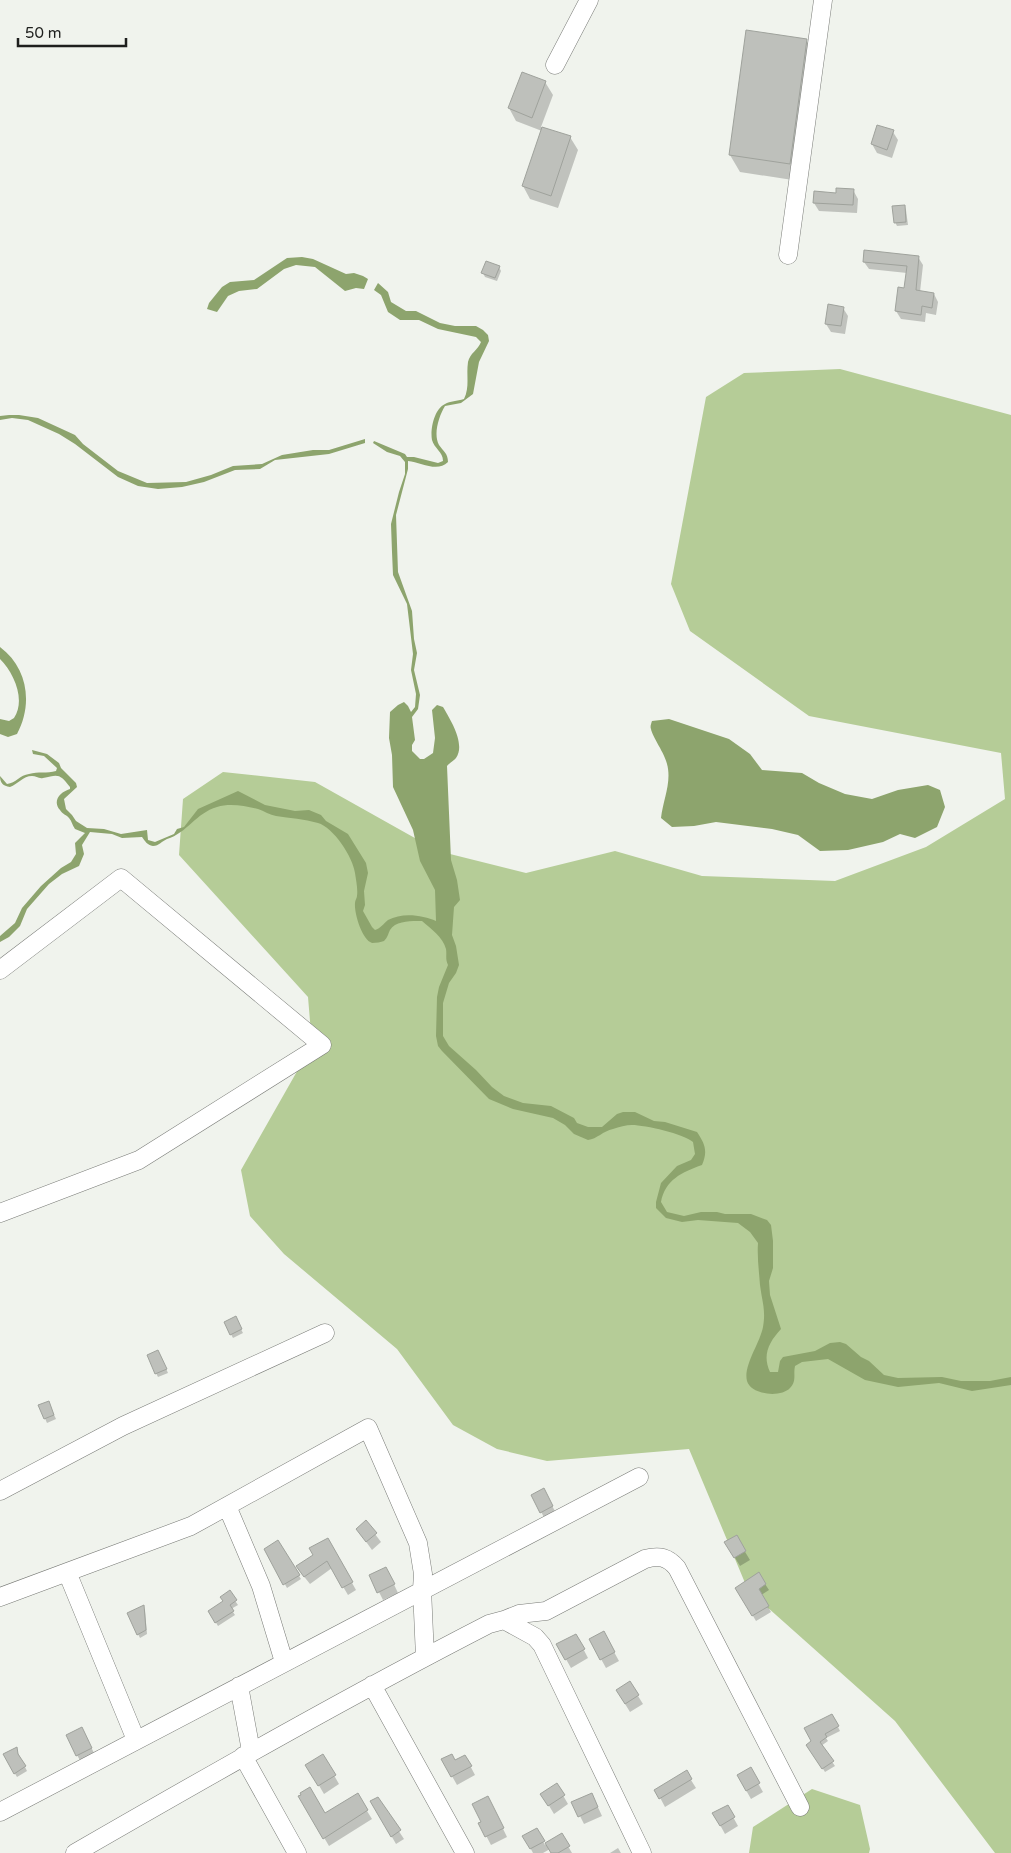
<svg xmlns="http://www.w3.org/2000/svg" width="1011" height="1853" font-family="'Varela Round',sans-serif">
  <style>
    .green { fill: #b5cc97 }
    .water { fill: #8da46d }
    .shadow { fill: #0003 }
    .building { fill: #bec0bb; stroke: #9fa29c }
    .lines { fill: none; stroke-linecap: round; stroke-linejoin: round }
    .minor-casing { stroke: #797b77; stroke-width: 19 }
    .minor { stroke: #fff; stroke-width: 18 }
  </style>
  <rect width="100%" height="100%" fill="#f0f3ed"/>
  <!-- green -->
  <path class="green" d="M840 369 1011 415V1853H995L895 1721 748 1590 689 1449 547 1461 497 1449 453 1425 397 1349 284 1254 250 1216 241 1170 312 1045 308 997 179 855 183 799 223 772 315 782 438 851 526 873 615 851 702 876 835 881 926 847 1005 799 1001 753 809 716 690 631 671 584 706 397 744 373Z
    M812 1789 860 1805 870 1849 869 1853H749L753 1827Z"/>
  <!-- water -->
  <path class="water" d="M302 257 313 259 346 274 354 273 363 276 368 279 364 289 356 288 345 291 315 267 296 265 284 269 257 289 239 291 228 296 217 312 207 309 209 303 222 287 230 282 254 280 287 258Z
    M378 283 388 292 391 302 406 311H416L440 323 455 326H476L483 330 488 335 489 341 479 362 473 394 461 403 445 406C439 416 433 434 439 445 443 451 448 453 448 462 437 473 421 462 408 461V469L396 515 398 572 412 611 414 639 417 653 414 670 420 695 418 709 412 717 415 740 412 745V751L420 759H424L433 753 435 738 432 710 437 705 443 707C450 719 466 744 456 758 454 761 449 763 447 766L451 860 457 880 460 900 454 907 452 935 456 946 459 965 456 973 449 983 443 1003V1036L449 1046 476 1070 492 1087 504 1096 523 1103 551 1106 574 1118 577 1123 588 1127H602L617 1114 623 1112H635L654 1121 665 1122 697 1132C705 1144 708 1151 702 1165 682 1172 665 1180 661 1202L667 1212 684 1216 701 1212H717L725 1214H751L767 1220 771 1225 773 1241V1268L769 1281 770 1295 781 1329C769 1342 762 1355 770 1372H778L780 1361 783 1357 815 1351 830 1343 840 1342 846 1344 861 1357 869 1361 884 1375 898 1378 942 1377 961 1381H990L1011 1377V1385L972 1391 939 1383 898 1387 865 1380 828 1359 802 1362 795 1366C793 1374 797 1381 790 1388 781 1398 751 1395 747 1381 743 1366 760 1343 763 1327 766 1310 762 1301 760 1285 759 1271 757 1257 758 1243L750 1232 738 1223 698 1220 682 1222 666 1218 656 1208V1202L661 1183 677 1166 691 1160 695 1154 693 1142C684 1134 645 1125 632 1125 626 1125 619 1127 613 1129 603 1131 597 1139 588 1140L574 1134 565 1125 553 1118 513 1109 489 1099 442 1051 438 1046 436 1036 437 997 439 987 448 965C445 959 447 955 446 949 443 937 431 929 422 921 413 921 396 920 390 930 388 934 388 937 384 941 381 942 376 943 372 943 362 940 354 913 355 903 355 900 357 898 357 896 358 889 356 880 355 873 353 857 333 827 318 823 304 819 290 818 276 816 270 815 264 811 258 809 245 806 230 803 217 807 196 813 187 833 167 839 162 841 159 846 153 846 147 845 145 841 142 837L122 838 112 834 90 832 82 845 84 854 79 866 62 874 49 884 27 909 20 926 9 937 0 942V936L15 923 22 908 41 886 61 868 71 862 76 854 75 843 85 833 75 829C72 825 72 821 69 818 67 815 62 814 60 810 52 801 60 792 70 789V787C60 774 59 774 43 778 39 779 36 776 32 776 23 776 18 784 10 787 3 786 0 783 0 776L7 784C16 783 20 775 29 774 38 771 47 774 56 771L57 768 44 756 33 754 32 750 47 754 59 763 61 768 76 783 77 787 64 799 66 809 72 815 76 821 87 828 104 829 121 834 147 830 148 840 155 842 174 834 177 829 184 827 198 809 238 791 265 805 295 811 309 810 321 815 326 821 348 834 366 863 368 873 364 891 365 905 363 911 372 927 375 930C381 928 383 924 388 920 402 912 423 915 436 921L435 890 420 861 413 830 393 787 392 755 389 738 390 712 398 705 404 702 408 706 411 712 415 707 416 694 411 670 413 654 407 604 393 575 392 552 391 524 399 492 405 474V462L400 456 387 452 373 443 374 441 405 454 407 457H414L438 463 443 461C443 452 434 448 432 440 430 430 434 409 445 404 450 401 457 401 464 399 470 386 466 376 468 362 470 353 478 350 481 342L476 337 438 329 419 320H400L388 312 381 295 374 290Z
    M9 415H19L38 418 75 435 83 444 118 471 147 483 186 482 211 475 233 466 262 464 282 455 313 450H329L365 439V443L329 454 275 460 260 469 235 470 204 482 182 487 158 489 138 486 118 477 75 444 59 434 28 420 12 418 0 420V416Z
    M0 647C28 668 33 704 17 734L8 737 0 734V719L9 721 14 718C26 700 14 673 0 659Z
    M669 719 729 739 750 754 762 770 802 773 819 783 845 794 872 799 898 790 928 785 940 790 945 807 937 827 915 838 900 834 883 842 848 850 820 851 798 835 772 829 716 822 694 826 672 827 661 818C663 800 672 782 667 764 665 754 652 736 651 729 650 727 651 724 652 721Z"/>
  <!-- shadow -->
  <path class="shadow" d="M806 40 816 57 799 181 740 172 730 155Z
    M545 82 553 95 541 127 570 137 578 150 558 208 530 199 523 186 542 131 516 121 509 108Z
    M893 132 898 140 892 158 877 153 872 144Z
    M853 190 858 199 857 213 819 211 814 203 837 194Z
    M904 206 906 210 908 225 897 226 895 222Z
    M918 257 923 265 920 292 934 294 938 302 936 315 926 313 925 322 901 319 896 311 905 290 907 273 869 269 864 262Z
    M499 267 501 271 497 281 485 277 483 273Z
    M843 308 848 316 845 334 831 332 826 324Z
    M235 1318 243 1333 233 1338 225 1323Z
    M160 1355 168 1373 158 1377 156 1373Z
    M39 1405 50 1406 56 1419 47 1423Z
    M532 1495 548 1498 557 1515 546 1521Z
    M366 1522 381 1542 372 1550 357 1529Z
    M736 1537 750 1560 740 1566 726 1543Z
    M328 1540 356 1590 348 1595 332 1568 310 1584 302 1574 314 1555Z
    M278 1542 301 1579 287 1588 266 1550Z
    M390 1576 398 1593 383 1600 379 1592Z
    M765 1584 769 1590 761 1595 771 1612 756 1621 737 1589Z
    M229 1592 238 1605 231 1609 235 1615 218 1626 209 1611 225 1602Z
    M143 1607 145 1610 147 1634 140 1638 138 1634Z
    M576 1635 588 1658 571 1668 558 1645Z
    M590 1639 608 1641 619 1661 606 1668Z
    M638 1696 643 1704 630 1712 622 1699Z
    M832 1715 840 1731 826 1738 828 1741 821 1746 835 1766 825 1772 808 1745Z
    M86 1737 96 1757 82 1764 77 1755Z
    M16 1749 27 1771 17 1777 4 1755Z
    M323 1756 339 1784 324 1794 307 1765Z
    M465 1756 475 1775 457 1785 443 1760 455 1762Z
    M750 1769 763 1792 751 1799 738 1776Z
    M686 1772 696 1788 665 1807 656 1790Z
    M557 1785 568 1804 554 1814 542 1794Z
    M357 1795 372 1819 329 1846 300 1797 325 1815Z
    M377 1798 404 1839 396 1844 372 1802Z
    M596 1803 602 1816 584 1824 580 1816Z
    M492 1806 507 1837 491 1845 480 1824 482 1822Z
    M727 1806 738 1826 725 1834 714 1814Z
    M536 1829 545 1845 559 1836H562L572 1853H553L550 1849 543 1853H533L524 1836Z
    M618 1848 621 1853H610Z"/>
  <!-- building -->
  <path class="building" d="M746 30 807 39 790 164 729 155Z
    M522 72 546 81 532 118 508 108Z
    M877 125 894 130 887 150 871 144Z
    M542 127 571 136 551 196 522 186Z
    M836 188 854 189 853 205 813 203 814 191 836 193Z
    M905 205 906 222 894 223 892 206Z
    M864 250 919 256 916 290 934 293 932 308 922 306 921 315 895 311 898 287 904 288 907 266 863 262Z
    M486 261 500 266 495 278 481 273Z
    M828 304 844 307 841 326 825 324Z
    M236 1316 242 1329 230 1335 224 1322Z
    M158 1350 167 1369 155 1374 147 1355Z
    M49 1401 54 1415 44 1419 38 1405Z
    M544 1488 553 1506 540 1513 531 1495Z
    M366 1520 377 1533 366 1542 356 1529Z
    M737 1535 746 1551 734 1558 724 1542Z
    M328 1538 353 1582 342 1588 327 1561 304 1577 296 1566 313 1555 309 1548Z
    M278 1540 300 1575 283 1585 264 1549Z
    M386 1567 395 1584 377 1593 369 1575Z
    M759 1572 766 1584 759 1589 769 1606 752 1616 735 1588Z
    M230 1590 237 1600 230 1605 234 1611 215 1623 208 1611 223 1601 220 1597Z
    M144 1605 146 1630 137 1635 127 1613Z
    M604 1631 615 1652 600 1660 589 1639Z
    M576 1634 585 1649 565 1660 556 1644Z
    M630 1681 639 1695 625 1704 616 1690Z
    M832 1714 839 1726 825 1734 827 1737 820 1742 834 1761 822 1769 806 1745 811 1741 804 1728Z
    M82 1727 92 1748 76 1756 66 1735Z
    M17 1747 18 1754 26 1766 14 1774 3 1754Z
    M323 1754 336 1775 318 1786 305 1765Z
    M452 1754 455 1760 465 1755 472 1766 451 1777 441 1759Z
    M751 1767 760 1783 746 1791 737 1775Z
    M687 1770 692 1779 659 1799 654 1790Z
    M557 1783 565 1795 548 1806 540 1794Z
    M310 1787 325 1813 358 1793 368 1810 323 1839 298 1796 301 1795 300 1793Z
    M592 1793 598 1807 578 1817 571 1802Z
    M488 1796 504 1828 485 1837 478 1823 481 1822 472 1804Z
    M378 1797 401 1830 391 1837 370 1801Z
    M728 1805 735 1817 720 1826 712 1813Z
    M537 1828 545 1841 530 1849 522 1836Z
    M562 1833 570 1846 558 1853H551L545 1843Z"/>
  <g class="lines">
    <!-- minor casing -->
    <g class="minor-casing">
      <path id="minor" d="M555 65 589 0
        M788 255 823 0
        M0 970 121 878 322 1045 139 1160 0 1213
        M0 1491 123 1426 325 1333
        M227 1506 261 1586 284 1662
        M67 1572 136 1740
        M0 1597 191 1526 368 1428 418 1543 423 1574 422 1589 425 1657
        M504 1620 535 1637 542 1645 642 1853
        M372 1685 465 1853
        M239 1686 251 1751
        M243 1756 297 1853
        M0 1812 639 1477
        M75 1853C212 1774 349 1696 489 1624L504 1620 519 1614 546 1611 645 1559C659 1555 668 1557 677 1568L800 1807"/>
    </g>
    <!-- minor -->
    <use href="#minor" class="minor"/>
  </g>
  <!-- scale -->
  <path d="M18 38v8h108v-8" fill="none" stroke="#1e1f1d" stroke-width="2.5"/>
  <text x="25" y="38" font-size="15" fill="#1e1f1d" stroke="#f0f3ed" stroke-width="4" paint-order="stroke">50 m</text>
</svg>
